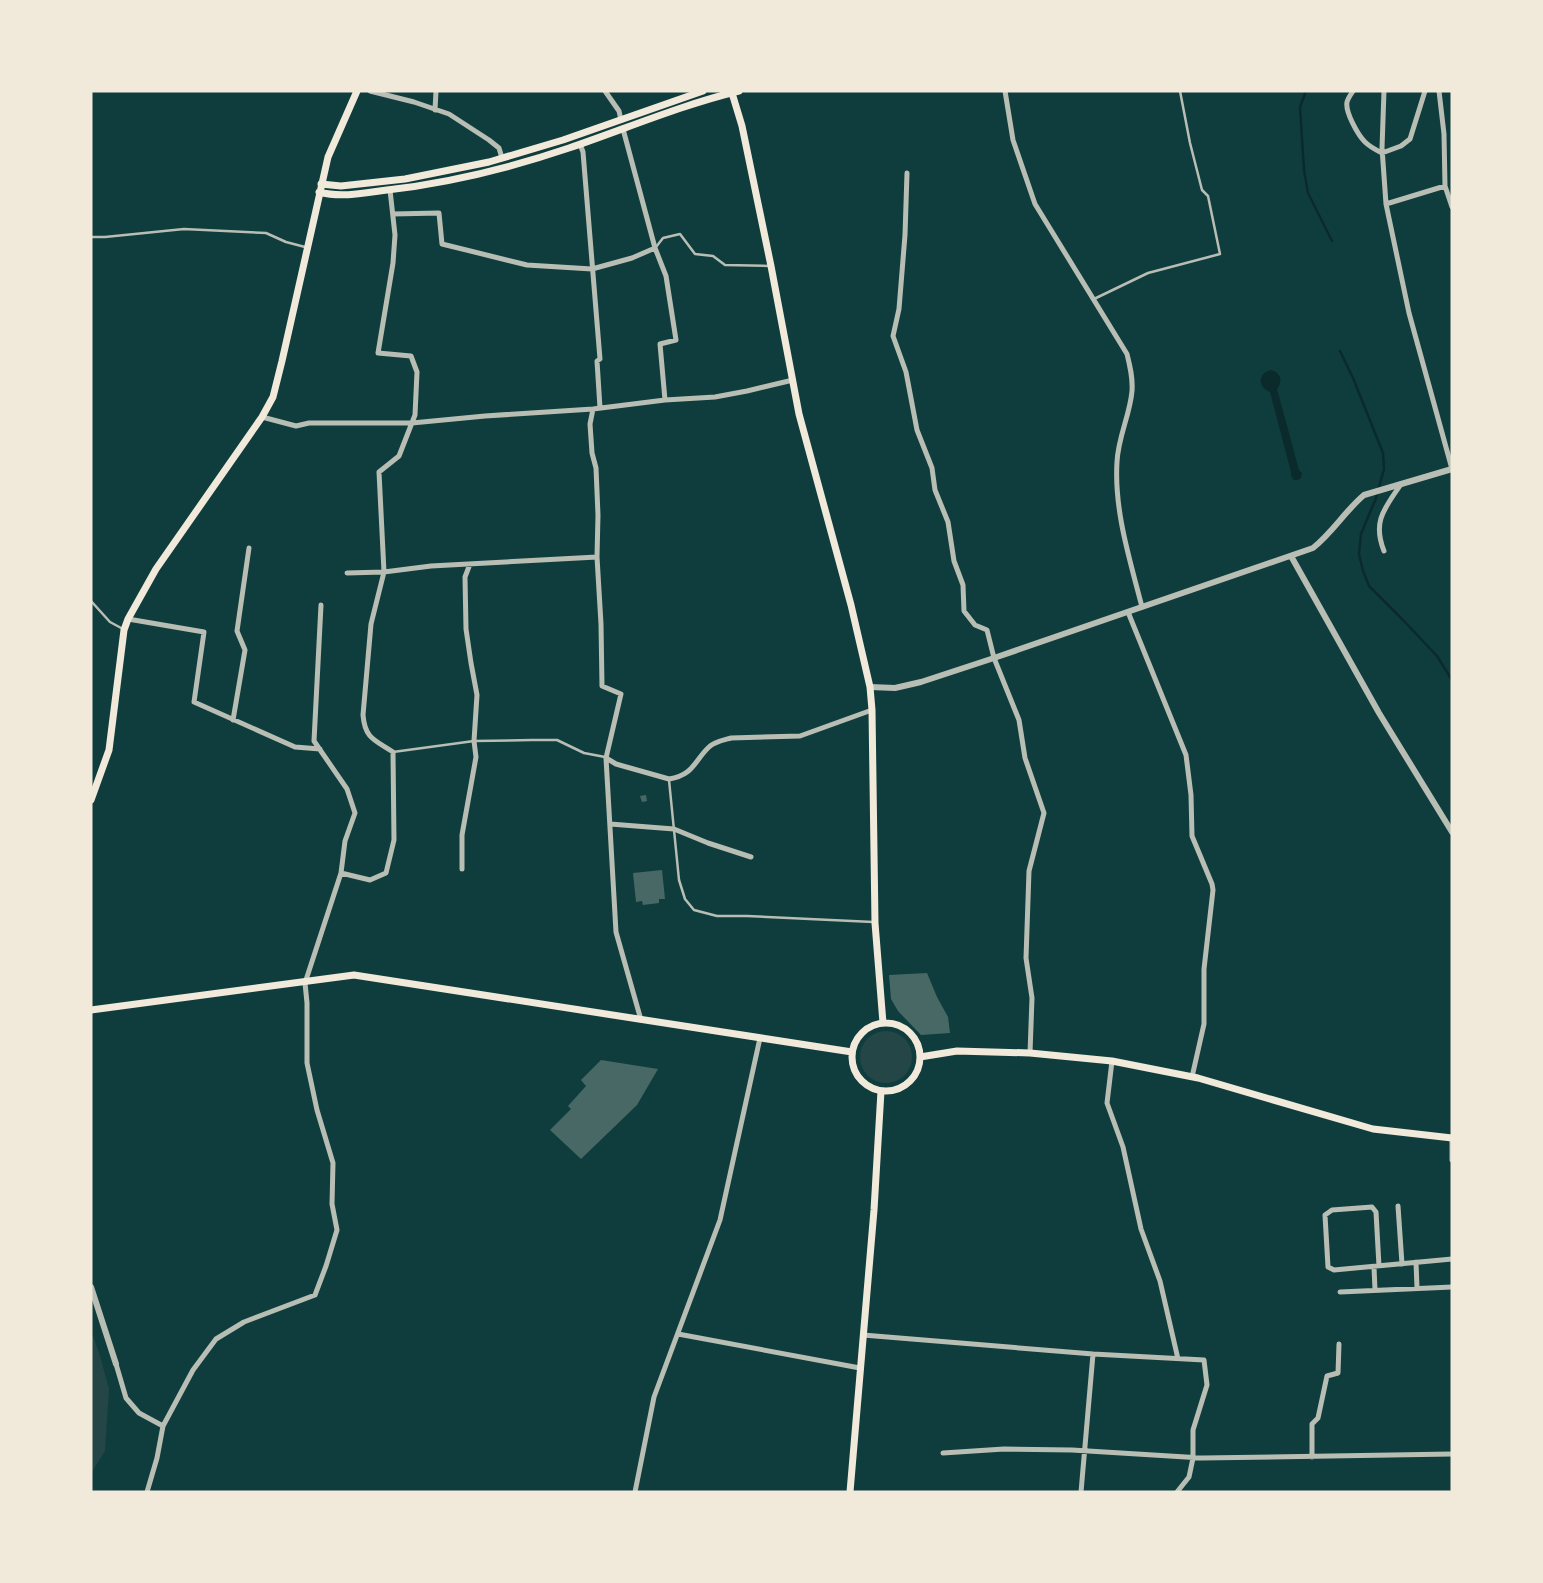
<svg xmlns="http://www.w3.org/2000/svg" width="1543" height="1583" font-family="Figtree,sans-serif">
  <style>
    .green { fill: #244646 }
    .water { fill: #0a2a2b }
    .lines { fill: none; stroke-linecap: round; stroke-linejoin: round }
    .stream { stroke: #0a2a2b; stroke-width: 2.5 }
    .building { fill: #486865 }
    .service { stroke: #b8beb3; stroke-width: 2.5 }
    .minor { stroke: #b8beb3; stroke-width: 5 }
    .tertiary { stroke: #b8beb3; stroke-width: 6 }
    .secondary { stroke: #f1e9da; stroke-width: 7 }
  </style>
  <rect width="100%" height="100%" fill="#0f3d3e"/>
  <!-- green -->
  <path class="green" d="M860 1057a26 26 0 1 1 52 0a26 26 0 1 1-52 0Z
    M91 1330 100 1356 109 1389 105 1451 91 1473Z"/>
  <!-- water -->
  <path class="water" d="M1271 370C1281 373 1283 381 1277 389L1299 470 1302 473 1301 478 1298 480H1294L1291 476V472L1270 392C1257 387 1258 373 1271 370Z"/>
  <g class="lines">
    <!-- stream -->
    <path class="stream" d="M1306 91 1300 107 1304 170 1308 193 1332 241
      M1340 351 1353 378 1383 453 1384 469 1376 498 1361 534 1359 554 1363 571 1369 586 1402 619 1437 656 1452 680"/>
  </g>
  <!-- building -->
  <path class="building" d="M646 795 647 801 642 802 640 796Z
    M662 870 665 899H659V903L643 905 642 901 636 902 633 873Z
    M927 973 937 997 948 1017 950 1033 921 1035 898 1011 891 999 889 975Z
    M601 1060 658 1069 637 1105 581 1159 550 1130 571 1109 568 1106 586 1086 581 1080Z"/>
  <g class="lines">
    <!-- service -->
    <path class="service" d="M91 237H105L184 229 266 233 286 242 305 247
      M656 247 663 238 680 234 695 254 713 256 725 265 770 266
      M1094 299 1148 273 1220 254 1208 196 1202 190 1190 143 1180 91
      M91 601 110 622 123 629
      M393 752 474 741 532 740H557L584 753 605 757
      M669 780 679 880 685 899 694 910 717 916H747L873 922"/>
    <!-- minor -->
    <path class="minor" d="M370 91 414 102 449 114 489 140 499 148 502 158
      M605 91 619 111 621 120
      M1005 91 1013 140 1035 204 1127 354C1130 366 1133 378 1132 391 1130 415 1118 437 1117 462 1114 511 1130 560 1142 607
      M1353 91C1351 94 1348 98 1347 102 1345 112 1358 135 1365 142 1370 147 1376 150 1382 153L1401 146 1410 139 1425 91
      M1384 91 1382 148 1386 204 1409 313 1452 469
      M1439 91 1444 134 1445 186 1452 207
      M435 110 436 91
      M623 129 655 248 666 276 676 340 660 344 665 400
      M580 144 583 152 600 359 597 361 600 408
      M907 173 905 235 899 309 893 336 906 372 917 430 932 468 935 490 948 522 954 561 963 585 964 611 975 625 987 630 994 658 1019 720 1025 758 1044 813 1029 871 1026 958 1032 998 1030 1053
      M1386 204 1445 186
      M393 214 439 213 442 244 527 265 592 269 632 258 655 248
      M593 409 590 424 592 453 596 468 598 515 597 557 601 624 602 686 621 694 606 758 616 932 641 1020
      M262 417 296 426 309 423H412L485 416 593 409 665 400 715 397 747 391 793 380
      M1384 551C1372 521 1385 508 1401 484
      M347 573 384 572 431 566 597 557
      M1128 612 1186 755 1191 795 1192 836 1212 884 1213 890 1204 969V1024L1192 1077
      M128 619 204 632 194 702 295 747 320 749
      M233 720 245 650 237 631 249 548
      M606 758 616 764 669 779C694 775 694 761 709 747 714 742 724 740 731 738L800 736 872 710
      M610 824 674 829 708 843 751 857
      M462 869V835L476 757 474 741 477 695 471 663 466 629 465 577 470 564
      M341 873 370 880 386 873 394 840 393 752C375 740 365 739 363 715L371 624 384 572 379 472 399 456 415 415 417 372 411 356 378 353 393 263 395 235 390 190
      M1112 1061 1107 1103 1123 1147 1141 1229 1160 1281 1178 1359
      M1452 1138V1160
      M1398 1206 1402 1264
      M1416 1262 1417 1288
      M1379 1266 1376 1212 1372 1207 1332 1210 1325 1215 1328 1267 1334 1270 1452 1259
      M1374 1267 1375 1290
      M1340 1292 1452 1287
      M678 1334 860 1368
      M863 1335 1093 1354 1204 1360 1207 1385 1193 1430V1458L1189 1477 1177 1492
      M116 1364 126 1398 139 1413 163 1426 157 1458 147 1492
      M163 1426 193 1370 216 1339 244 1322 315 1295 326 1266 337 1230 332 1204 333 1163 317 1110 307 1063V1003L305 983 341 873 345 841 355 813 347 789 314 741 321 605
      M943 1453 1004 1449 1072 1450 1202 1458 1452 1454
      M1312 1457V1424L1318 1418 1327 1376 1338 1373 1339 1344
      M635 1492 654 1397 720 1220 760 1038
      M1081 1492 1093 1354"/>
    <!-- tertiary -->
    <path class="tertiary" d="M1291 556 1379 713 1452 832
      M870 687 895 688 921 682 994 658 1313 548C1333 532 1345 511 1364 495L1452 469
      M91 1287 116 1364"/>
    <!-- secondary -->
    <path class="secondary" d="M732 93 742 126 771 266 799 414 851 605 870 687 872 710 875 923 883 1023
      M321 184 341 186 405 179 489 162 563 140 703 91
      M319 192C341 198 365 193 387 190 448 183 510 168 569 148 625 129 681 105 739 91
      M91 800 109 750 124 630 128 619 156 569 262 417 273 397 282 361 328 157 357 91
      M91 1010 354 975 852 1052
      M852 1057a34 34 0 1 1 68 0a34 34 0 1 1-68 0Z
      M920 1057 957 1051 1030 1053 1112 1061 1198 1078 1373 1129 1452 1138
      M850 1492 874 1210 881 1091"/>
  </g>
  <!-- border -->
  <rect width="1543" height="1583" fill="none" stroke="#f1e9da" stroke-width="185"/>
</svg>
